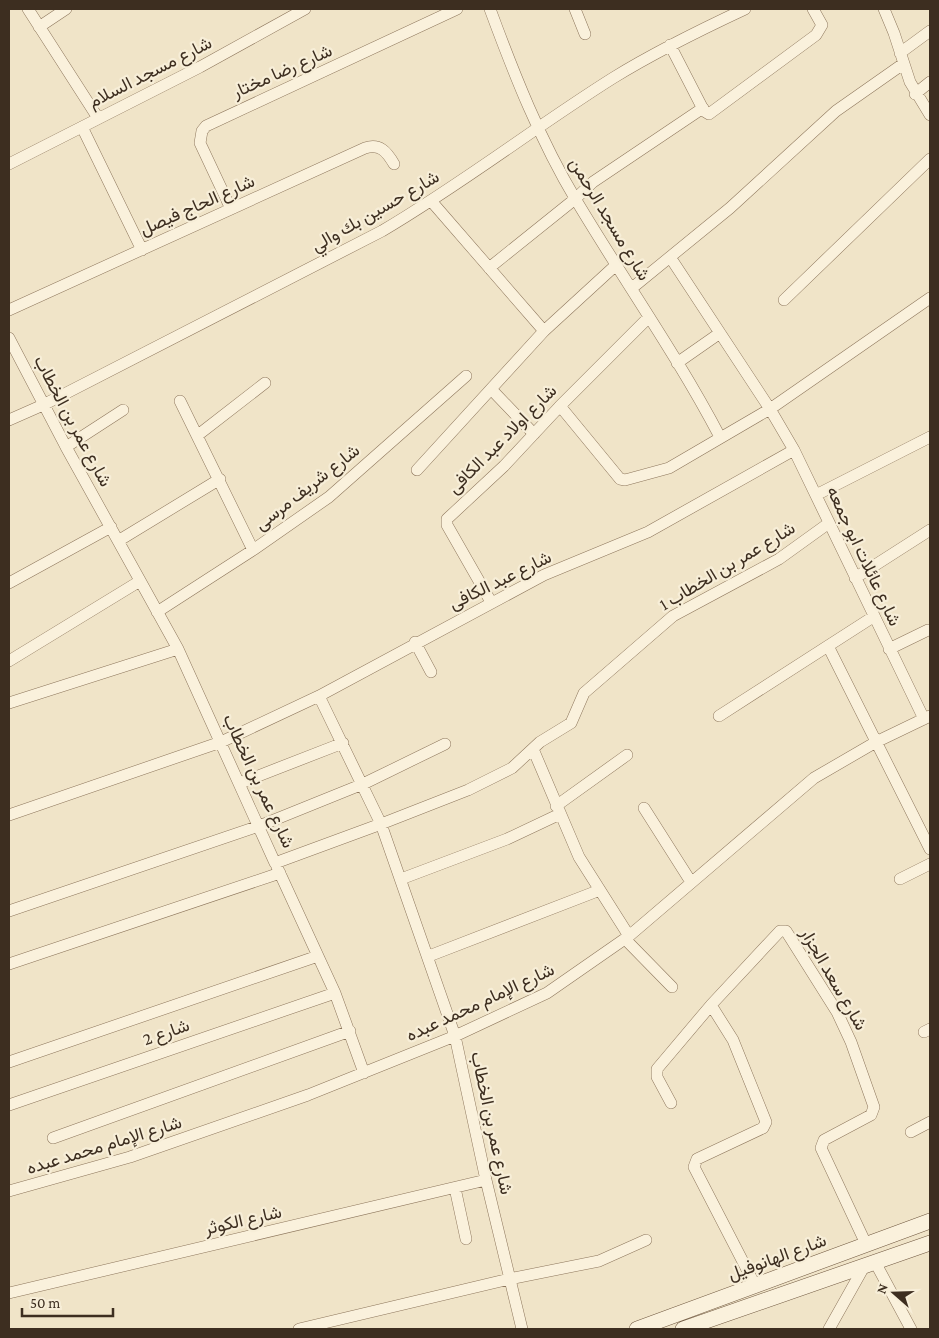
<svg xmlns="http://www.w3.org/2000/svg" width="939" height="1338" font-family="'Crimson Pro',Vazirmatn,serif">
  <style>
    .lines { fill: none; stroke-linecap: round; stroke-linejoin: round }
    .street-casing { stroke: #8d765c; stroke-width: 12 }
    .secondary-casing { stroke: #6f573f; stroke-width: 16 }
    .street { stroke: #faf1dc; stroke-width: 11 }
    .secondary { stroke: #faf1dc; stroke-width: 15 }
    .labels { text-anchor: middle; stroke-width: 4.5; stroke-linejoin: round; paint-order: stroke }
    .street-label { font-size: 18px; fill: #3d2e20; stroke: #f7eed8 }
  </style>
  <rect width="100%" height="100%" fill="#f0e4c8"/>
  <g class="lines">
    <!-- street casing -->
    <g class="street-casing">
      <path id="street" d="M28 9 98 118
        M490 9C514 74 540 140 576 200 623 279 677 355 720 437
        M575 9 585 34
        M884 9 894 33 910 82 930 115
        M39 27 66 9
        M670 45 704 111 709 114 816 35 822 25 813 9
        M900 53 930 31
        M915 94 930 82
        M82 127 142 250
        M9 164 200 67 305 9
        M432 202 544 331
        M231 209 200 143 202 131 206 126 457 9
        M670 257 770 409 794 450 924 719
        M489 268 575 199 593 182 703 108
        M632 288 730 208 836 111 903 64
        M784 300 930 159
        M9 310 365 148C380 143 387 152 394 164
        M9 338 66 447 178 649 275 863 381 824 455 1036 486 1180 522 1329
        M677 363 720 333
        M491 389 534 434
        M180 401 253 550
        M560 406 620 479 625 480 669 468 770 409 930 298
        M9 420 43 405 382 231C462 184 535 127 613 78 655 52 700 30 745 9
        M198 435 265 383
        M66 447 123 410
        M417 470 544 331 616 265
        M816 495 930 437
        M118 541 220 479
        M855 578 930 530
        M9 583 111 527
        M491 602 447 525V519L504 466 560 406 649 317
        M157 612 253 550 329 497 466 376
        M415 642 431 672
        M828 646 930 849
        M889 649 928 630
        M9 661 140 581
        M319 696 381 824 468 790 512 768 540 742 571 723 584 693 673 616 779 559 829 523
        M9 703 178 649
        M719 716 873 617
        M533 749 579 857 629 936
        M240 783 343 743
        M556 806 627 755
        M644 808 691 882
        M9 815 221 742 319 696 544 575 648 532 794 450
        M277 867 335 993 364 1073
        M401 879 507 839 560 814
        M900 879 930 864
        M9 911 259 826 363 784 445 744
        M625 939 672 987
        M429 956 600 890
        M9 964 280 873
        M711 1005 733 1040 766 1122 763 1128 697 1159 694 1167 755 1285
        M924 1032 930 1029
        M9 1062 318 956
        M671 1103 657 1077V1069L711 1005 780 931H786L837 1012 851 1042 874 1107 871 1115 824 1140 821 1148 866 1244
        M9 1105 335 993
        M911 1132 930 1122
        M53 1138 350 1031
        M455 1188 466 1239
        M9 1191 130 1157 308 1095 455 1036 547 993 629 936 814 778 876 742 930 716
        M875 1262 911 1329
        M9 1293 486 1180
        M299 1329 509 1279 599 1261 646 1240
        M829 1329 865 1265"/>
    </g>
    <!-- secondary casing -->
    <g class="secondary-casing">
      <path id="secondary" d="M637 1329 930 1221
        M683 1329 930 1243"/>
    </g>
    <!-- street -->
    <use href="#street" class="street"/>
    <!-- secondary -->
    <use href="#secondary" class="secondary"/>
  </g>
  <g class="labels">
    <!-- street labels -->
    <g class="street-label">
      <text transform="translate(282 71) rotate(-24)" y="6">شارع رضا مختار</text>
      <text transform="translate(150 72) rotate(-27)" y="6">شارع مسجد السلام</text>
      <text transform="translate(197 205) rotate(-24)" y="6">شارع الحاج فيصل</text>
      <text transform="translate(375 211) rotate(-30)" y="6">شارع حسين بك والي</text>
      <text transform="translate(610 219) rotate(59)" y="6">شارع مسجد الرحمن</text>
      <text transform="translate(73 421) rotate(62)" y="6">شارع عمر بن الخطاب</text>
      <text transform="translate(502 439) rotate(-45)" y="6">شارع اولاد عبد الكافى</text>
      <text transform="translate(307 487) rotate(-38)" y="6">شارع شريف مرسى</text>
      <text transform="translate(864 556) rotate(65)" y="6">شارع عائلات ابو جمعه</text>
      <text transform="translate(727 566) rotate(-31)" y="6">شارع عمر بن الخطاب 1</text>
      <text transform="translate(500 580) rotate(-26)" y="6">شارع عبد الكافى</text>
      <text transform="translate(259 781) rotate(65)" y="6">شارع عمر بن الخطاب</text>
      <text transform="translate(834 979) rotate(60)" y="6">شارع سعد الجزار</text>
      <text transform="translate(480 1002) rotate(-25)" y="6">شارع الإمام محمد عبده</text>
      <text transform="translate(166 1032) rotate(-19)" y="6">شارع 2</text>
      <text transform="translate(492 1123) rotate(78)" y="6">شارع عمر بن الخطاب</text>
      <text transform="translate(104 1145) rotate(-17)" y="6">شارع الإمام محمد عبده</text>
      <text transform="translate(243 1220) rotate(-13)" y="6">شارع الكوثر</text>
      <text transform="translate(777 1257) rotate(-20)" y="6">شارع الهانوفيل</text>
    </g>
  </g>
  <!-- border -->
  <rect width="939" height="1338" fill="none" stroke="#3d2e20" stroke-width="20"/>
  <!-- north arrow -->
  <g transform="translate(894 1293) rotate(290)" stroke="#f7eed8" stroke-width="4" paint-order="stroke">
  <path d="M0-4L9 19L0 12L-9 19Z" fill="#3d2e20"/>
  <text y="-8" font-size="14" font-weight="bold" text-anchor="middle" fill="#3d2e20">N</text>
  </g>
  <!-- scale -->
  <path d="M22 1308v8h91v-8" fill="none" stroke="#3d2e20" stroke-width="2.5"/>
  <text x="30" y="1308" font-size="15" fill="#3d2e20" stroke="#f7eed8" stroke-width="4" paint-order="stroke">50 m</text>
</svg>
